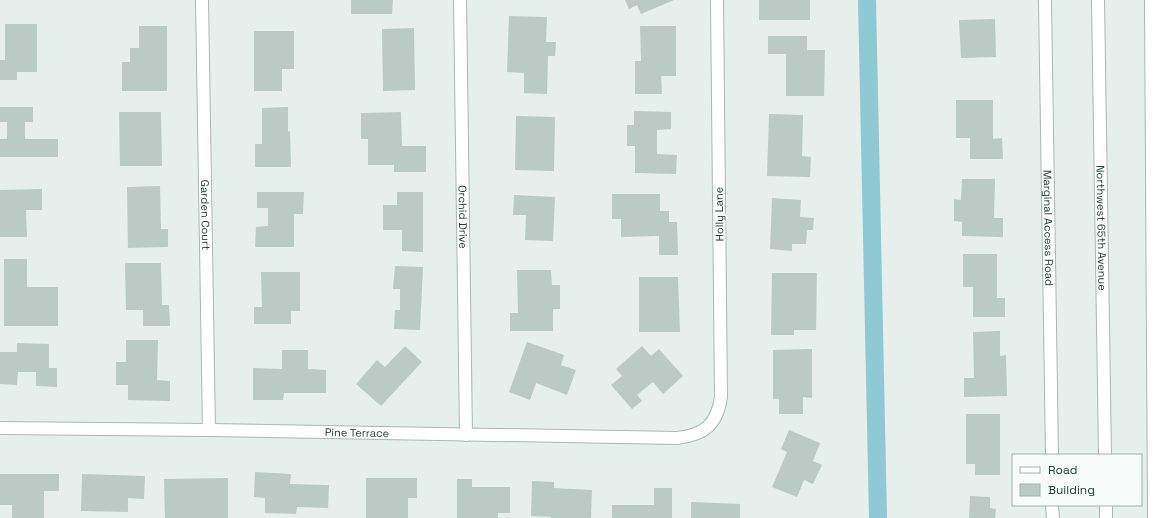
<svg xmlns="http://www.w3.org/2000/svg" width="1154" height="518" font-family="'Space Grotesk',sans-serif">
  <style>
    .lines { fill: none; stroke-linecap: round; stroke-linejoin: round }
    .canal { stroke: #8ec9d4; stroke-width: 18 }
    .building { fill: #bbcac4 }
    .minor-casing { stroke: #a8b8b2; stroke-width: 14 }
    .minor { stroke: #fff; stroke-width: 12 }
    .labels { text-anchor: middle; stroke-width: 4; stroke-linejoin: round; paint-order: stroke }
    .street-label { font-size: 11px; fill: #24423a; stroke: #f7fbf9 }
  </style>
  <rect width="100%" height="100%" fill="#e6efeb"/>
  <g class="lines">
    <!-- canal -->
    <path class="canal" d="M867 0 878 518"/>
  </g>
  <!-- building -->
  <path class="building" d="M351 0H393L392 14H351Z
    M625 0H674L641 14 637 5 629 9Z
    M759 0H810V20H759Z
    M509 16 547 17 546 42H556L555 56H548L547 94 524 93V73L507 72Z
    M995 19 996 57 961 58 959 20Z
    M5 24H37V72H17V80H0V60H5Z
    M139 26H167V91H122V62H130V48H139Z
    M640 26H676V76H661L662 94H635V61H641Z
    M414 28 415 90 383 91 382 29Z
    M254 31H294V69H282V91H254Z
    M768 36H807V50H825L824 96H786V54H768Z
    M956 100H993V139L1002 138 1003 159H970V138H956Z
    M0 107H33V122H25V139H58V157H0V139H7V122H0Z
    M288 107V132L290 131 291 167H255V144H262V108Z
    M634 111 671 112V129L657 130V154L677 155 676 174 635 173V146H627V125H634Z
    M119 112H161L162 166H120Z
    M401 112 402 146H426V172H394V165H368V139H361V113Z
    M769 114 803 115 802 156 811 157 810 177 767 176Z
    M516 116 555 117 554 171 515 170Z
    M962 179H995L994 218H1003V237L962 236V222L954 221V199L961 200Z
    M160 186 161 229H168V247L128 248 127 187Z
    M42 189V210H26L27 237H0V190Z
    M257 192H304L303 214H294V247H255L256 227 268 226V208H257Z
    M397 192H423V252L402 251V230H383V205H397Z
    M612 194H660V211H669V222H677L678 255H659V236L621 237V219H612Z
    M514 195 555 197 553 241 525 240 526 215H513Z
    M772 198 801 200 800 217 814 218 813 230H807L806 244H792V251L770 249Z
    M963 254H997V298H1005V317H973V287H963Z
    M4 259H27V287H58V326H4Z
    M125 263H161L162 305H169L170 326H143V310H126Z
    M395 266 423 267 420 330 394 329 395 310H400V289H393Z
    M517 270H551L552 285H560V309H553V331H510V313H518Z
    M261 272H300V311H291V324H254V307H262Z
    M772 273H817L816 330H794V335H771Z
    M639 277H678L680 332H639Z
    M1000 331V356L1006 355 1007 396 964 397V378H974L973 332Z
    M126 340H158L157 380 170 381V401L128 400V385H116V362H126Z
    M527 342 564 355 561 365 576 370 567 395 536 383 530 400 509 392Z
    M17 343 49 344V368H57V387L36 386V372H18L17 385 0 384V352H17Z
    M405 346 422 362 381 406 356 384 377 360 385 367Z
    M642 346 651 356 659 349 683 376 663 394 653 382 637 395 642 401 632 409 611 385 622 376 616 369Z
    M812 349V398L803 397V414H779V399H773V350Z
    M282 350H308V369L326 370V393H284L283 400H253V368L282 369Z
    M966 414H1000V475H975V464H966Z
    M789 430 820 443 813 461 822 465 813 484 804 480 797 497 772 487 787 452 781 449Z
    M255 472 291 474 290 484 329 485 328 508 297 507 296 514 265 513V498L254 497Z
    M0 474H59V491H44V518H12V505H0Z
    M82 474 145 476 144 499 128 498V512L81 511Z
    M228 478V518H165L164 479Z
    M366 478H417V498H408V518H366Z
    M457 479H472V487H510V513H498V518H457Z
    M532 481 554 482V488L592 490 591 518H551V517L531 516Z
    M654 488H672V518H612V505H654Z
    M970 496 990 497V508L996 509 995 518H969Z
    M691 502 740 504V518H691Z"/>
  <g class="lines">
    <!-- minor casing -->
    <g class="minor-casing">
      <g id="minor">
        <path id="s1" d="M202 0 209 430"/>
        <path id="s2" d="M460 0 466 435"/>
        <path id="s3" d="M1045 0 1052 455"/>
        <path id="s4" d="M1098 0 1105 455"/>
        <path d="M1151 0 1154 518"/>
        <path id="s5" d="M0 428 209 430 677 438C704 435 717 425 721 397L717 0"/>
        <path d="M1052 505 1053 518"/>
        <path d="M1106 505V518"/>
      </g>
    </g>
    <!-- minor -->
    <use href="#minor" class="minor"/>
  </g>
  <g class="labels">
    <!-- street labels -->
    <g class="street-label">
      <text transform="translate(719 214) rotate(-91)" y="4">Holly Lane</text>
      <text dy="4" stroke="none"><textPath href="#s1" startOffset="215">Garden Court</textPath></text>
      <text dy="4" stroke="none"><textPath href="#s2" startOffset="217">Orchid Drive</textPath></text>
      <text dy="4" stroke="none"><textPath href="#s3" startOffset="228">Marginal Access Road</textPath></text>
      <text dy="4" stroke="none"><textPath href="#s4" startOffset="228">Northwest 65th Avenue</textPath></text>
      <text dy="4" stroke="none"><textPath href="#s5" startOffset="357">Pine Terrace</textPath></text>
    </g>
  </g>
  <!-- legend -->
  <rect x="1012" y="454" width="130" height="52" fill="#f7fbf9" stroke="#a3b1ad"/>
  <rect x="1020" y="467" width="20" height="6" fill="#ffffff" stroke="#a3b1ad"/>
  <text x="1048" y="474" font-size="12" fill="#24423a">Road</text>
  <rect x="1020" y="484" width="20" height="12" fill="#bbcac4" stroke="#a3b1ad"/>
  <text x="1048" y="494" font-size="12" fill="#24423a">Building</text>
</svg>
